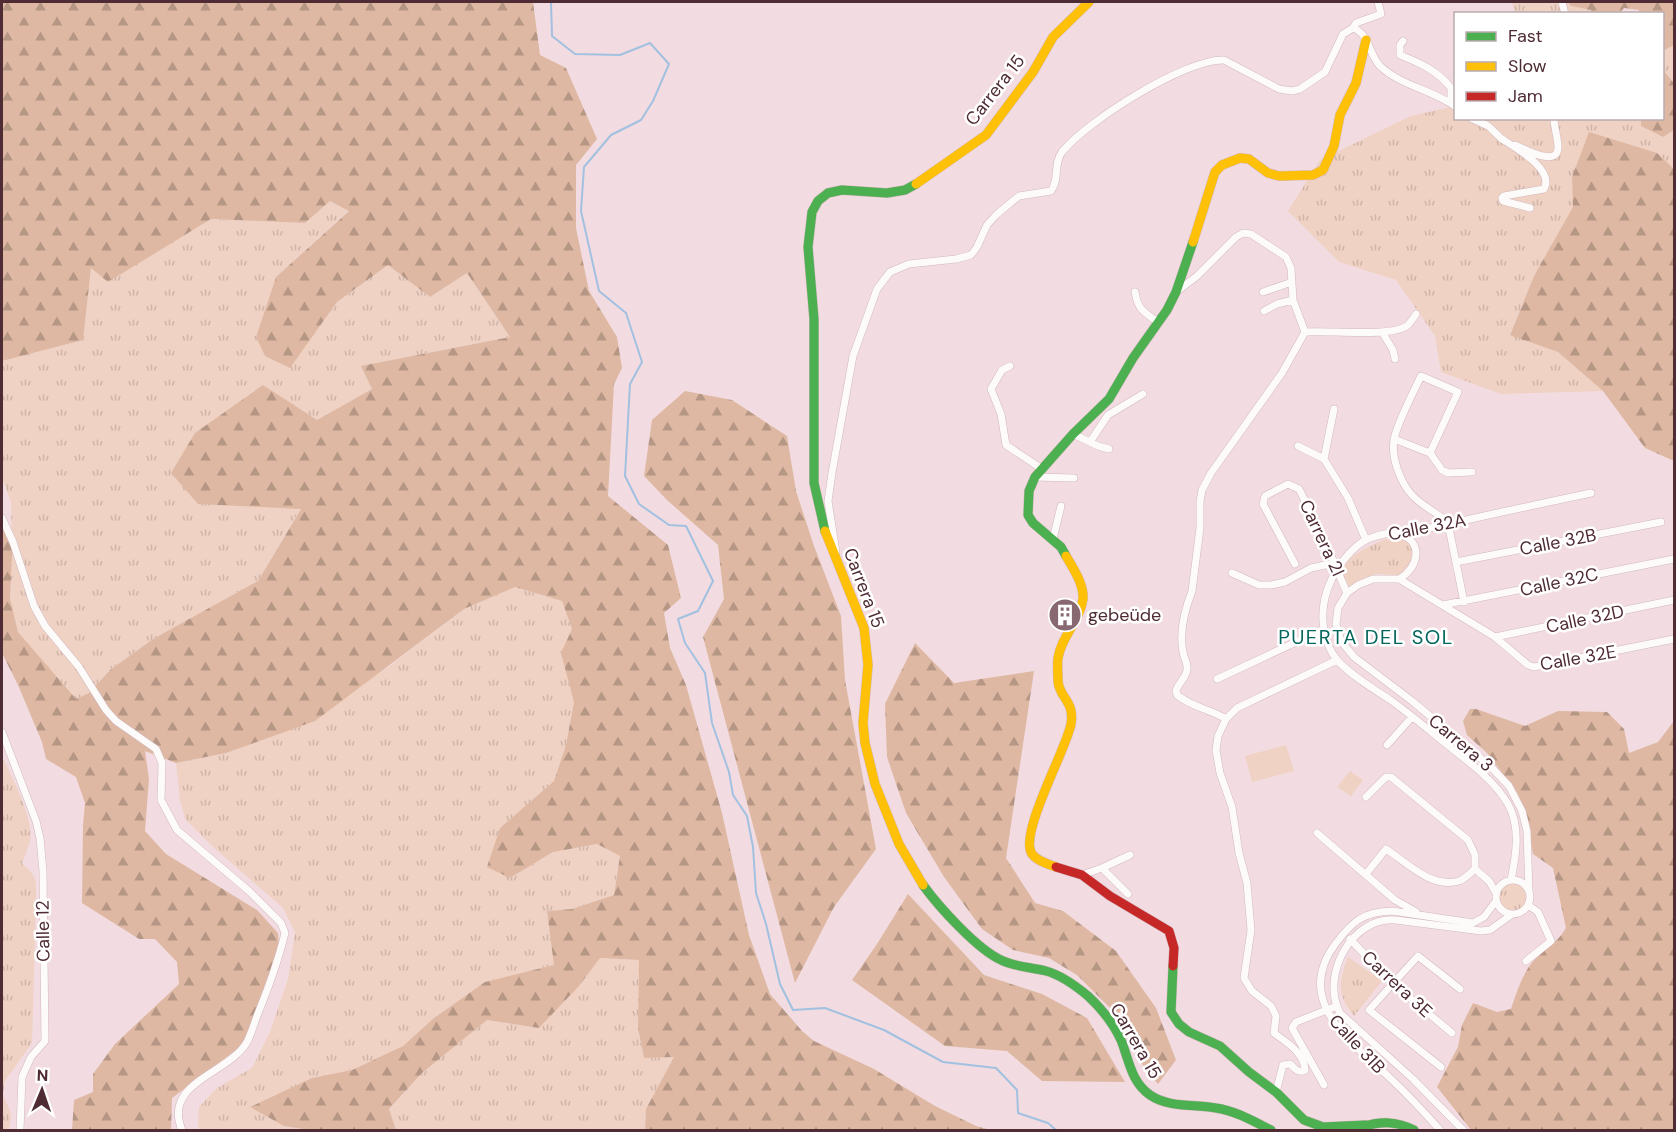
<svg xmlns="http://www.w3.org/2000/svg" width="1676" height="1132" font-family="'DM Sans',sans-serif">
  <style>
    .grass { fill: url(#grass-tufts) }
    .forest { fill: url(#forest-firs) }
    .pitch { fill: #efd2c3 }
    .lines { fill: none; stroke-linecap: round; stroke-linejoin: round }
    .stream { stroke: #a2c0e0; stroke-width: 2 }
    .street-casing { stroke: #d2b8be; stroke-width: 8 }
    .fast-casing { stroke: #d2b8be; stroke-width: 10 }
    .slow-casing { stroke: #d2b8be; stroke-width: 10 }
    .jam-casing { stroke: #d2b8be; stroke-width: 10 }
    .street { stroke: #fdfafa; stroke-width: 7 }
    .fast { stroke: #4caf50; stroke-width: 9 }
    .slow { stroke: #ffc107; stroke-width: 9 }
    .jam { stroke: #c62828; stroke-width: 9 }
    .labels { text-anchor: middle; stroke-width: 5; stroke-linejoin: round; paint-order: stroke }
    .street-label { font-size: 18px; fill: #4f2b34; stroke: #fff }
    .poi-label { font-size: 18px; fill: #4f2b34; stroke: #fff; text-anchor: start }
    .neighbourhood-label { font-size: 20px; letter-spacing: 1.5px; fill: #04665c; stroke: #fff }
  </style>
  <defs>
    <pattern id="grass-tufts" width="24" height="20" patternUnits="userSpaceOnUse" patternTransform="scale(1.5)"><rect width="24" height="20" fill="#efd2c3"/><path d="M3 7l-1-3M5 7V3M7 7l1-3M15 17l-1-3M17 17v-4M19 17l1-3" fill="none" stroke="#cfb4a8"/></pattern>
    <pattern id="forest-firs" width="22" height="20" patternUnits="userSpaceOnUse" patternTransform="scale(1.5)"><rect width="22" height="20" fill="#deb8a2"/><path d="M5 1l3.5 6h-7zM16 11l3.5 6h-7z" fill="#b69685"/></pattern>
  </defs>
  <rect width="100%" height="100%" fill="#f2dce1"/>
  <!-- grass -->
  <path class="grass" d="M1512 2H1568L1571 6 1591 10V13H1515Z
    M1674 45V83L1663 70V51Z
    M1455 106 1456 118 1641 119V126L1663 137 1674 130V169L1657 153 1572 177 1574 207 1534 276 1510 334 1558 352 1603 391 1501 394 1441 372 1435 336 1396 280 1339 262 1288 211 1320 160 1411 116Z
    M330 201 349 210 276 277 256 337 290 367 337 302 388 265 430 297 467 273 510 337 362 366 372 389 317 420 301 508 258 581 153 639 110 670 89 693 75 700 18 632 10 598 12 557 11 502 2 478V361L83 340 91 268 108 281 211 219 305 223Z
    M1398 536 1407 539 1415 552C1412 562 1408 575 1395 576 1390 576 1386 574 1381 574 1368 574 1356 582 1346 588L1339 570C1356 551 1373 542 1398 536Z
    M515 587 562 601 572 629 562 653 574 702 566 745 554 781 500 828 510 878 553 852 597 844 620 856 614 895 572 909 547 911 555 965 485 982 434 1018 403 1046 352 1070 312 1078 284 1126 309 1130H201L198 1126 199 1107 217 1088 252 1068 270 1032 288 979 295 932 283 908 211 845 185 819 180 800 176 763 226 753 263 738 387 668 464 609Z
    M4 760C13 780 34 819 30 841 28 848 25 856 22 864 38 876 36 881 36 900L32 1043 5 1081 3 1095 11 1113 9 1130H2V761Z
    M1499 897a14 14 0 1 1 28 0a14 14 0 1 1-28 0Z
    M1348 957 1382 981 1354 1016C1336 994 1339 982 1348 957Z
    M600 958 639 960 638 1028 644 1058 674 1057 646 1109 645 1130H396L389 1110 422 1073 487 1020 539 1028 579 986Z"/>
  <!-- forest -->
  <path class="forest" d="M2 2H533L540 55 566 68 597 139 576 165V228L589 291 617 337 622 368 614 384 608 496 668 545 681 598 664 613 670 648 686 685 722 813 749 935 770 994 802 1031 814 1041 874 1069 935 1106 976 1126 991 1130H645L646 1109 674 1057 644 1058 638 1028 639 960 600 958 579 986 539 1028 487 1020 422 1073 389 1109 396 1130H309L284 1126 250 1107 312 1078 352 1070 403 1046 434 1018 485 982 554 965 547 911 572 909 614 895 620 856 597 844 553 852 510 878 487 867 500 828 554 781 566 745 574 702 561 653 572 629 562 601 515 587 464 609 315 721 226 753 176 763 145 751 149 779 145 831 166 854 257 910 278 933 279 946 267 984 244 1044 172 1098 171 1130H72L74 1100 93 1092V1074L115 1044 179 984 177 962 155 939H139L82 903 83 825 85 803 76 777 46 759 42 742 18 685 2 653V525L15 544 12 557 10 598 18 632 76 699 89 693 110 670 153 639 258 581 301 509 198 504 171 473 195 433 263 385 317 420 372 389 361 366 510 337 467 273 430 297 388 265 337 302 290 368 265 356 256 337 276 277 349 211 330 201 305 223 211 219 108 282 91 268 83 340 2 361Z
    M1568 2H1674V45L1663 51 1662 14 1639 13V10L1624 8 1620 13H1591V10L1571 6Z
    M1663 70 1674 83V130L1663 137 1641 126V119L1662 118Z
    M1589 132 1657 153 1674 169V461L1645 448 1603 391 1558 352 1510 335 1534 276 1573 207 1572 177Z
    M685 391 732 400 787 436 796 491 814 546 841 616 845 680 876 849 834 907 795 983 703 637 724 599 718 545 667 500 644 476 652 420Z
    M915 643 954 683 1034 671 1006 858 1035 903 1063 911 1116 951 1156 1008 1176 1060 1158 1084 1139 1060 1120 1018 1077 975 1049 958 1013 950 982 929 944 877 906 813 887 757 885 704Z
    M1470 709H1476L1525 726 1558 711 1607 712 1624 729 1629 753 1658 742 1674 721V1130H1471L1437 1087 1458 1047 1462 1025 1473 1003 1497 1012 1511 1009C1516 994 1521 978 1530 965 1541 951 1556 945 1566 928L1553 868 1533 854 1528 824 1518 794 1487 753 1467 735 1463 721Z
    M908 894 984 975 1042 994 1087 1018 1125 1082 1042 1081 1007 1051 945 1046 852 980 877 944Z"/>
  <!-- pitch -->
  <path class="pitch" d="M1286 745 1294 771 1252 782 1245 756Z
    M1350 771 1363 780 1351 796 1337 787Z"/>
  <g class="lines">
    <!-- stream -->
    <path class="stream" d="M551 2 552 36 575 54 620 55 650 43 669 64 653 101 641 120 611 135 584 167 581 211 599 291 626 313 642 362 630 384 625 476 639 504 669 525 686 526 713 581 698 611 678 619 685 643 705 673 712 723 729 772 733 795 747 816 753 847 756 893 766 924 780 984 793 1010 825 1008 884 1030 943 1062 996 1068 1017 1090 1018 1113 1048 1123 1056 1130"/>
    <!-- street casing -->
    <g class="street-casing">
      <path id="street" d="M1562 2 1565 14
        M1353 28 1356 23 1381 14 1378 2
        M1403 41 1400 45V55C1420 63 1438 71 1451 88V103
        M1471 118C1476 121 1483 123 1488 126 1493 130 1497 135 1502 139 1516 148 1555 170 1544 189L1504 196 1502 198 1503 201 1530 208
        M1515 145C1525 149 1558 168 1558 147 1558 138 1554 128 1554 118
        M1135 292C1138 311 1145 312 1159 323
        M1176 292 1197 276 1236 237 1243 233 1251 234 1286 257 1291 268 1293 300 1305 332 1282 373 1211 473 1202 490 1200 502V528L1192 591C1185 609 1179 632 1183 652 1184 658 1188 663 1187 670 1186 678 1178 683 1176 691L1177 695C1191 707 1210 709 1226 719L1218 736 1216 750 1220 773 1232 807 1239 853 1247 883 1251 930 1244 978 1252 991 1271 1006 1276 1016 1274 1033C1287 1043 1304 1052 1305 1070 1299 1074 1294 1068 1290 1064L1283 1065 1276 1092
        M1263 292 1292 282
        M1264 311 1277 304 1293 300
        M1305 332C1329 330 1392 338 1408 325 1411 322 1414 317 1416 314
        M1382 332 1393 350 1395 359
        M1010 366 1002 370 991 389 1001 414 1006 445 1042 469
        M1073 434 1098 446 1109 449
        M1394 439 1430 453 1442 470 1448 473 1472 472
        M1090 442 1108 415 1143 394
        M1298 446 1324 459
        M1430 453 1458 392 1421 376C1414 391 1396 425 1394 440 1391 457 1400 482 1412 495 1423 507 1437 512 1448 523L1464 602
        M1324 459 1348 498 1366 540
        M1324 459 1334 409
        M1035 477 1074 478
        M2 518 13 542 34 606 45 626 79 667 106 710 116 721 156 749 162 763 161 800 177 830 249 891 281 923 285 933C278 962 268 989 257 1016 254 1025 251 1034 247 1042 229 1074 162 1082 182 1130
        M1399 534C1424 541 1419 568 1399 579
        M1053 539 1061 506
        M836 552 828 501 832 473 853 356 877 289 890 272 909 264 956 259 971 255 977 247 987 225 996 215 1019 196 1051 191C1060 179 1053 164 1062 152 1087 121 1185 59 1224 60L1279 89 1292 91 1300 89 1325 72 1343 34 1353 28C1369 33 1369 55 1380 66 1401 86 1433 90 1456 107
        M1456 562 1661 522
        M1295 564 1263 504 1265 496 1288 484 1299 489 1319 528 1347 593
        M1232 573 1259 585H1271L1285 582 1311 568 1335 563
        M1443 605 1674 559
        M1495 637 1674 600
        M1217 679 1324 629
        M1226 719 1237 708 1337 660
        M2 732 36 821 40 838 43 871 45 1041 31 1057 22 1077 20 1130
        M1387 745 1412 717
        M1366 797 1386 777H1391L1468 840 1475 855V869
        M1317 833 1395 900 1416 912
        M1102 868 1128 894
        M1475 869 1489 881 1496 893
        M1366 874 1386 849C1407 863 1432 889 1459 881 1465 879 1470 873 1475 869
        M1082 875 1102 868 1130 855
        M1496 897a17 17 0 1 1 34 0a17 17 0 1 1-34 0Z
        M1511 880C1516 856 1521 827 1508 804 1494 780 1471 764 1450 747 1430 731 1410 714 1389 699 1372 688 1352 676 1338 661 1320 640 1319 608 1330 583 1336 568 1352 546 1368 539 1389 530 1413 532 1435 527 1487 515 1539 504 1591 493
        M1529 892 1527 831 1522 811 1509 786 1490 766 1412 701 1354 657 1341 641 1336 624 1338 608 1347 593 1358 585 1373 579H1399L1495 637 1528 665 1534 667 1674 639
        M1350 939 1393 984 1452 1033
        M1526 961 1551 941 1538 912 1528 905
        M1441 1067 1369 1010 1418 956 1460 989
        M1324 1085 1292 1028 1296 1022 1337 1006
        M1440 1130C1424 1112 1407 1094 1390 1078 1351 1042 1292 1001 1336 943 1353 921 1363 912 1392 911L1473 923 1484 917 1496 901
        M1463 1130 1413 1079 1340 1013C1320 975 1352 916 1396 920L1481 931 1490 930 1511 915"/>
    </g>
    <!-- fast casing -->
    <g class="fast-casing">
      <path id="fast" d="M825 531 814 483V319L808 247 812 212 818 201 828 193 842 190 887 193 905 190 916 184
        M1066 556 1061 547 1033 523 1028 515 1029 491 1035 477 1073 434 1109 399 1133 358 1167 310 1176 292 1193 242
        M923 885C939 907 977 949 1001 960 1015 967 1031 967 1046 971 1061 975 1076 986 1088 996 1101 1008 1113 1023 1121 1040 1129 1060 1131 1082 1150 1095 1169 1108 1194 1104 1216 1108 1236 1111 1253 1121 1271 1130
        M1173 966 1171 1012 1179 1024 1189 1032 1220 1046 1249 1072 1276 1092 1304 1120 1323 1127 1366 1125
        M1362 1127C1381 1121 1396 1121 1414 1130"/>
    </g>
    <!-- slow casing -->
    <g class="slow-casing">
      <path id="slow" d="M916 184 986 135 1033 72 1053 37 1089 2
        M1193 242 1215 172 1222 165 1240 158 1249 159 1268 173 1279 176 1313 175 1323 170 1334 146 1340 115 1356 83 1366 40
        M825 531 864 628 868 665 863 723 865 743 875 784 899 844 923 885
        M1056 867C1048 864 1037 861 1032 854 1018 835 1067 748 1071 724 1075 701 1059 698 1058 681 1058 674 1057 665 1058 658 1061 637 1080 621 1083 599 1084 584 1073 568 1066 556"/>
    </g>
    <!-- jam casing -->
    <g class="jam-casing">
      <path id="jam" d="M1056 867 1082 875 1110 896 1169 931 1174 948 1173 966"/>
    </g>
    <!-- street -->
    <use href="#street" class="street"/>
    <!-- fast -->
    <use href="#fast" class="fast"/>
    <!-- slow -->
    <use href="#slow" class="slow"/>
    <!-- jam -->
    <use href="#jam" class="jam"/>
  </g>
  <!-- icons -->
  <defs>
    <g id="building-disc" transform="scale(1.725)"><circle r="9.5" fill="#886971" stroke="#fff"/><path d="M-4-6H4V6H1V3H-1V6H-4ZM-2.5-4.3h1.7v1.8h-1.7ZM.8-4.3h1.7v1.8H.8ZM-2.5-1h1.7V.8h-1.7ZM.8-1h1.7V.8H.8Z" fill="#fff"/></g>
  </defs>
  <g fill-rule="evenodd">
    <use href="#building-disc" x="1065" y="615"/>
  </g>
  <g class="labels">
    <!-- street labels -->
    <g class="street-label">
      <text transform="translate(995 90) rotate(-52)" y="6">Carrera 15</text>
      <text transform="translate(1427 527) rotate(-11)" y="6">Calle 32A</text>
      <text transform="translate(1322 538) rotate(65)" y="6">Carrera 2I</text>
      <text transform="translate(1558 542) rotate(-11)" y="6">Calle 32B</text>
      <text transform="translate(1559 582) rotate(-12)" y="6">Calle 32C</text>
      <text transform="translate(864 588) rotate(69)" y="6">Carrera 15</text>
      <text transform="translate(1585 619) rotate(-12)" y="6">Calle 32D</text>
      <text transform="translate(1578 658) rotate(-10)" y="6">Calle 32E</text>
      <text transform="translate(1461 743) rotate(40)" y="6">Carrera 3</text>
      <text transform="translate(43 931) rotate(-91)" y="6">Calle 12</text>
      <text transform="translate(1397 984) rotate(43)" y="6">Carrera 3E</text>
      <text transform="translate(1136 1041) rotate(60)" y="6">Carrera 15</text>
      <text transform="translate(1357 1044) rotate(47)" y="6">Calle 31B</text>
    </g>
    <!-- poi labels -->
    <g class="poi-label">
      <text x="1088" y="621">gebeüde</text>
    </g>
    <!-- neighbourhood labels -->
    <g class="neighbourhood-label">
      <text x="1366" y="644">PUERTA DEL SOL</text>
    </g>
  </g>
  <!-- border -->
  <rect width="1676" height="1132" fill="none" stroke="#4f2b34" stroke-width="6"/>
  <!-- legend -->
  <rect x="1454" y="12" width="210" height="108" fill="#ffffff" stroke="#b9aaae" stroke-width="1.5"/>
  <rect x="1466" y="32" width="30" height="9" fill="#4caf50" stroke="#b9aaae" stroke-width="1.5"/>
  <text x="1508" y="42" font-size="18" fill="#4f2b34">Fast</text>
  <rect x="1466" y="62" width="30" height="9" fill="#ffc107" stroke="#b9aaae" stroke-width="1.5"/>
  <text x="1508" y="72" font-size="18" fill="#4f2b34">Slow</text>
  <rect x="1466" y="92" width="30" height="9" fill="#c62828" stroke="#b9aaae" stroke-width="1.5"/>
  <text x="1508" y="102" font-size="18" fill="#4f2b34">Jam</text>
  <!-- north arrow -->
  <g transform="translate(42 1090) rotate(2)" stroke="#ffffff" stroke-width="4.5" paint-order="stroke">
  <path d="M0-4.5L10 22L0 15L-10 22Z" fill="#4f2b34"/>
  <text y="-9" font-size="16" font-weight="bold" text-anchor="middle" fill="#4f2b34">N</text>
  </g>
</svg>
